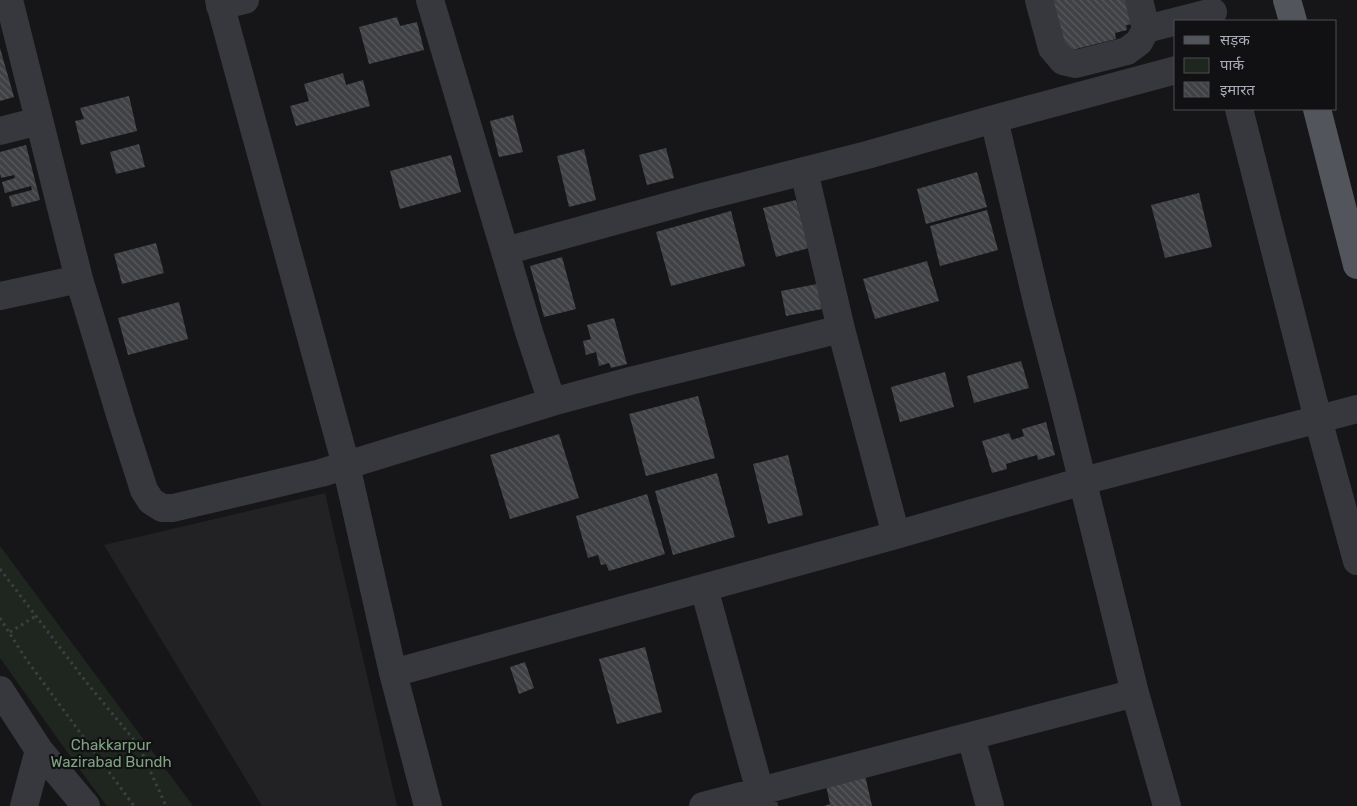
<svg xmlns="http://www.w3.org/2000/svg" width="1357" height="806" font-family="Rubik,'Noto Sans Devanagari',sans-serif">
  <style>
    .built { fill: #222225 }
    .green { fill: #1e261f }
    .building { fill: url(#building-back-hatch) }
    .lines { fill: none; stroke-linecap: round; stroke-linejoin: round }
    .path { stroke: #3d3f44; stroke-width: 3; stroke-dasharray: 2.5 4; stroke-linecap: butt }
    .minor { stroke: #37383d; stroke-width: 28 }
    .major { stroke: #53555c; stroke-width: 28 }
    .labels { text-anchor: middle; stroke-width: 4.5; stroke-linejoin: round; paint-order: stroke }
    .park-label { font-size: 15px; fill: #7fa381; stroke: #111113 }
  </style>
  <defs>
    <pattern id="building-back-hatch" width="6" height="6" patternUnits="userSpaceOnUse" patternTransform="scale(1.25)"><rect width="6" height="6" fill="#404145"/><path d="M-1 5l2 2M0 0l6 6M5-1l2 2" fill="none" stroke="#595a5e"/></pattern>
  </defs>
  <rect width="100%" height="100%" fill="#161618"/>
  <!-- built -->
  <path class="built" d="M325 493 397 806H262L104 545Z"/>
  <!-- green -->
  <path class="green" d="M0 546 193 806H107L83 774 0 658Z"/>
  <!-- building -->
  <path class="building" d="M1051 0H1128L1134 24 1126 25 1127 30 1115 33 1116 39 1064 52Z
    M397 17 400 26 417 22 424 50 369 64 359 27Z
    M0 48 14 97 0 101Z
    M343 73 346 85 363 80 370 106 296 126 290 106 309 101 304 84Z
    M129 96 137 131 81 145 75 121 84 119 80 108Z
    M513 115 523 152 499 157 490 121Z
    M139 144 145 167 116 174 110 152Z
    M26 145 40 200 12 207 9 196 32 190 31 186 5 193 2 182 15 178 14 175 1 178 0 173V152Z
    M666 148 674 178 647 185 639 155Z
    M584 149 596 200 569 207 557 156Z
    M451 155 461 192 400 209 390 171Z
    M977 172 987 207 926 224 917 189Z
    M1199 193 1212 247 1165 258 1151 205Z
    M796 200 809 248 776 257 763 208Z
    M987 210 998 250 940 266 930 226Z
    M731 211 745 266 671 286 656 232Z
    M156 243 164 273 122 284 114 254Z
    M562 257 576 309 544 317 530 266Z
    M927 261 939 301 875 319 863 279Z
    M817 284 822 309 786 316 781 291Z
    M179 302 188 339 128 355 118 318Z
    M614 318 627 364 611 368 609 363 599 366 596 352 586 355 583 341 591 339 587 325Z
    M1021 361 1029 388 974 403 967 376Z
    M945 372 954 407 900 422 891 387Z
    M698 396 715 458 646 476 629 414Z
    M1046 422 1055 455 1038 460 1037 455 1006 464 1007 469 992 473 982 441 1009 433 1012 440 1024 436 1022 429Z
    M559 434 579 498 510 519 490 455Z
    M788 455 803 515 768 524 753 464Z
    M717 473 735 537 673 555 655 491Z
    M647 494 665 554 609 571 606 564 601 565 598 555 588 558 576 516Z
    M645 647 662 712 617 724 599 659Z
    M525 662 534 688 519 694 510 667Z
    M865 775 872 806H824L830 804 826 785Z"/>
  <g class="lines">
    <!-- path -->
    <path class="path" d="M0 569 87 683 139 746 166 806
      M0 618 26 659 134 806
      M10 632 36 616"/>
    <!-- minor -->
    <path class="minor" d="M9 0 79 279 121 418 144 490 151 501 162 508H173L321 473 552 402 630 381 841 329
      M219 0 346 465 393 673 428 806
      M430 0 529 332 552 402
      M1039 0 1052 48 1063 61 1076 64 1127 51 1139 42 1146 29 1139 0
      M220 6 245 0
      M1146 29 1213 12
      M1239 109 1318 419 1357 561
      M994 119 1038 306 1062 398 1135 693 1167 806
      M0 131 39 121
      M804 171 841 329 896 535
      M505 251 702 197 867 155 994 119 1176 70
      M0 296 79 279
      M704 588 764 806
      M393 673 896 535 1083 481 1357 409
      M0 690 39 750 86 806
      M971 737 990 806
      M24 806 39 750
      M703 806 1135 693"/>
    <!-- major -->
    <path class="major" d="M1287 0 1293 21
      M1317 109 1357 265"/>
  </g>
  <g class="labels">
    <!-- park labels -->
    <g class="park-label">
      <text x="111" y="750">Chakkarpur<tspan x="111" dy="17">Wazirabad Bundh</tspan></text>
    </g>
  </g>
  <!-- legend -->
  <rect x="1174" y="20" width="162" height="90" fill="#111113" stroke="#4d4f55"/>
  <rect x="1184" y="36" width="25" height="8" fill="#53555c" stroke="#4d4f55"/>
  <text x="1220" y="45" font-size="15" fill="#a8adb8">सड़क</text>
  <rect x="1184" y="58" width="25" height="15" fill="#1e261f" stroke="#4d4f55"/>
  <text x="1220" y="70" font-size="15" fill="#a8adb8">पार्क</text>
  <rect x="1184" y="82" width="25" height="15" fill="url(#building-back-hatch)" stroke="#4d4f55"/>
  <text x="1220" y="95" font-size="15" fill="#a8adb8">इमारत</text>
</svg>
